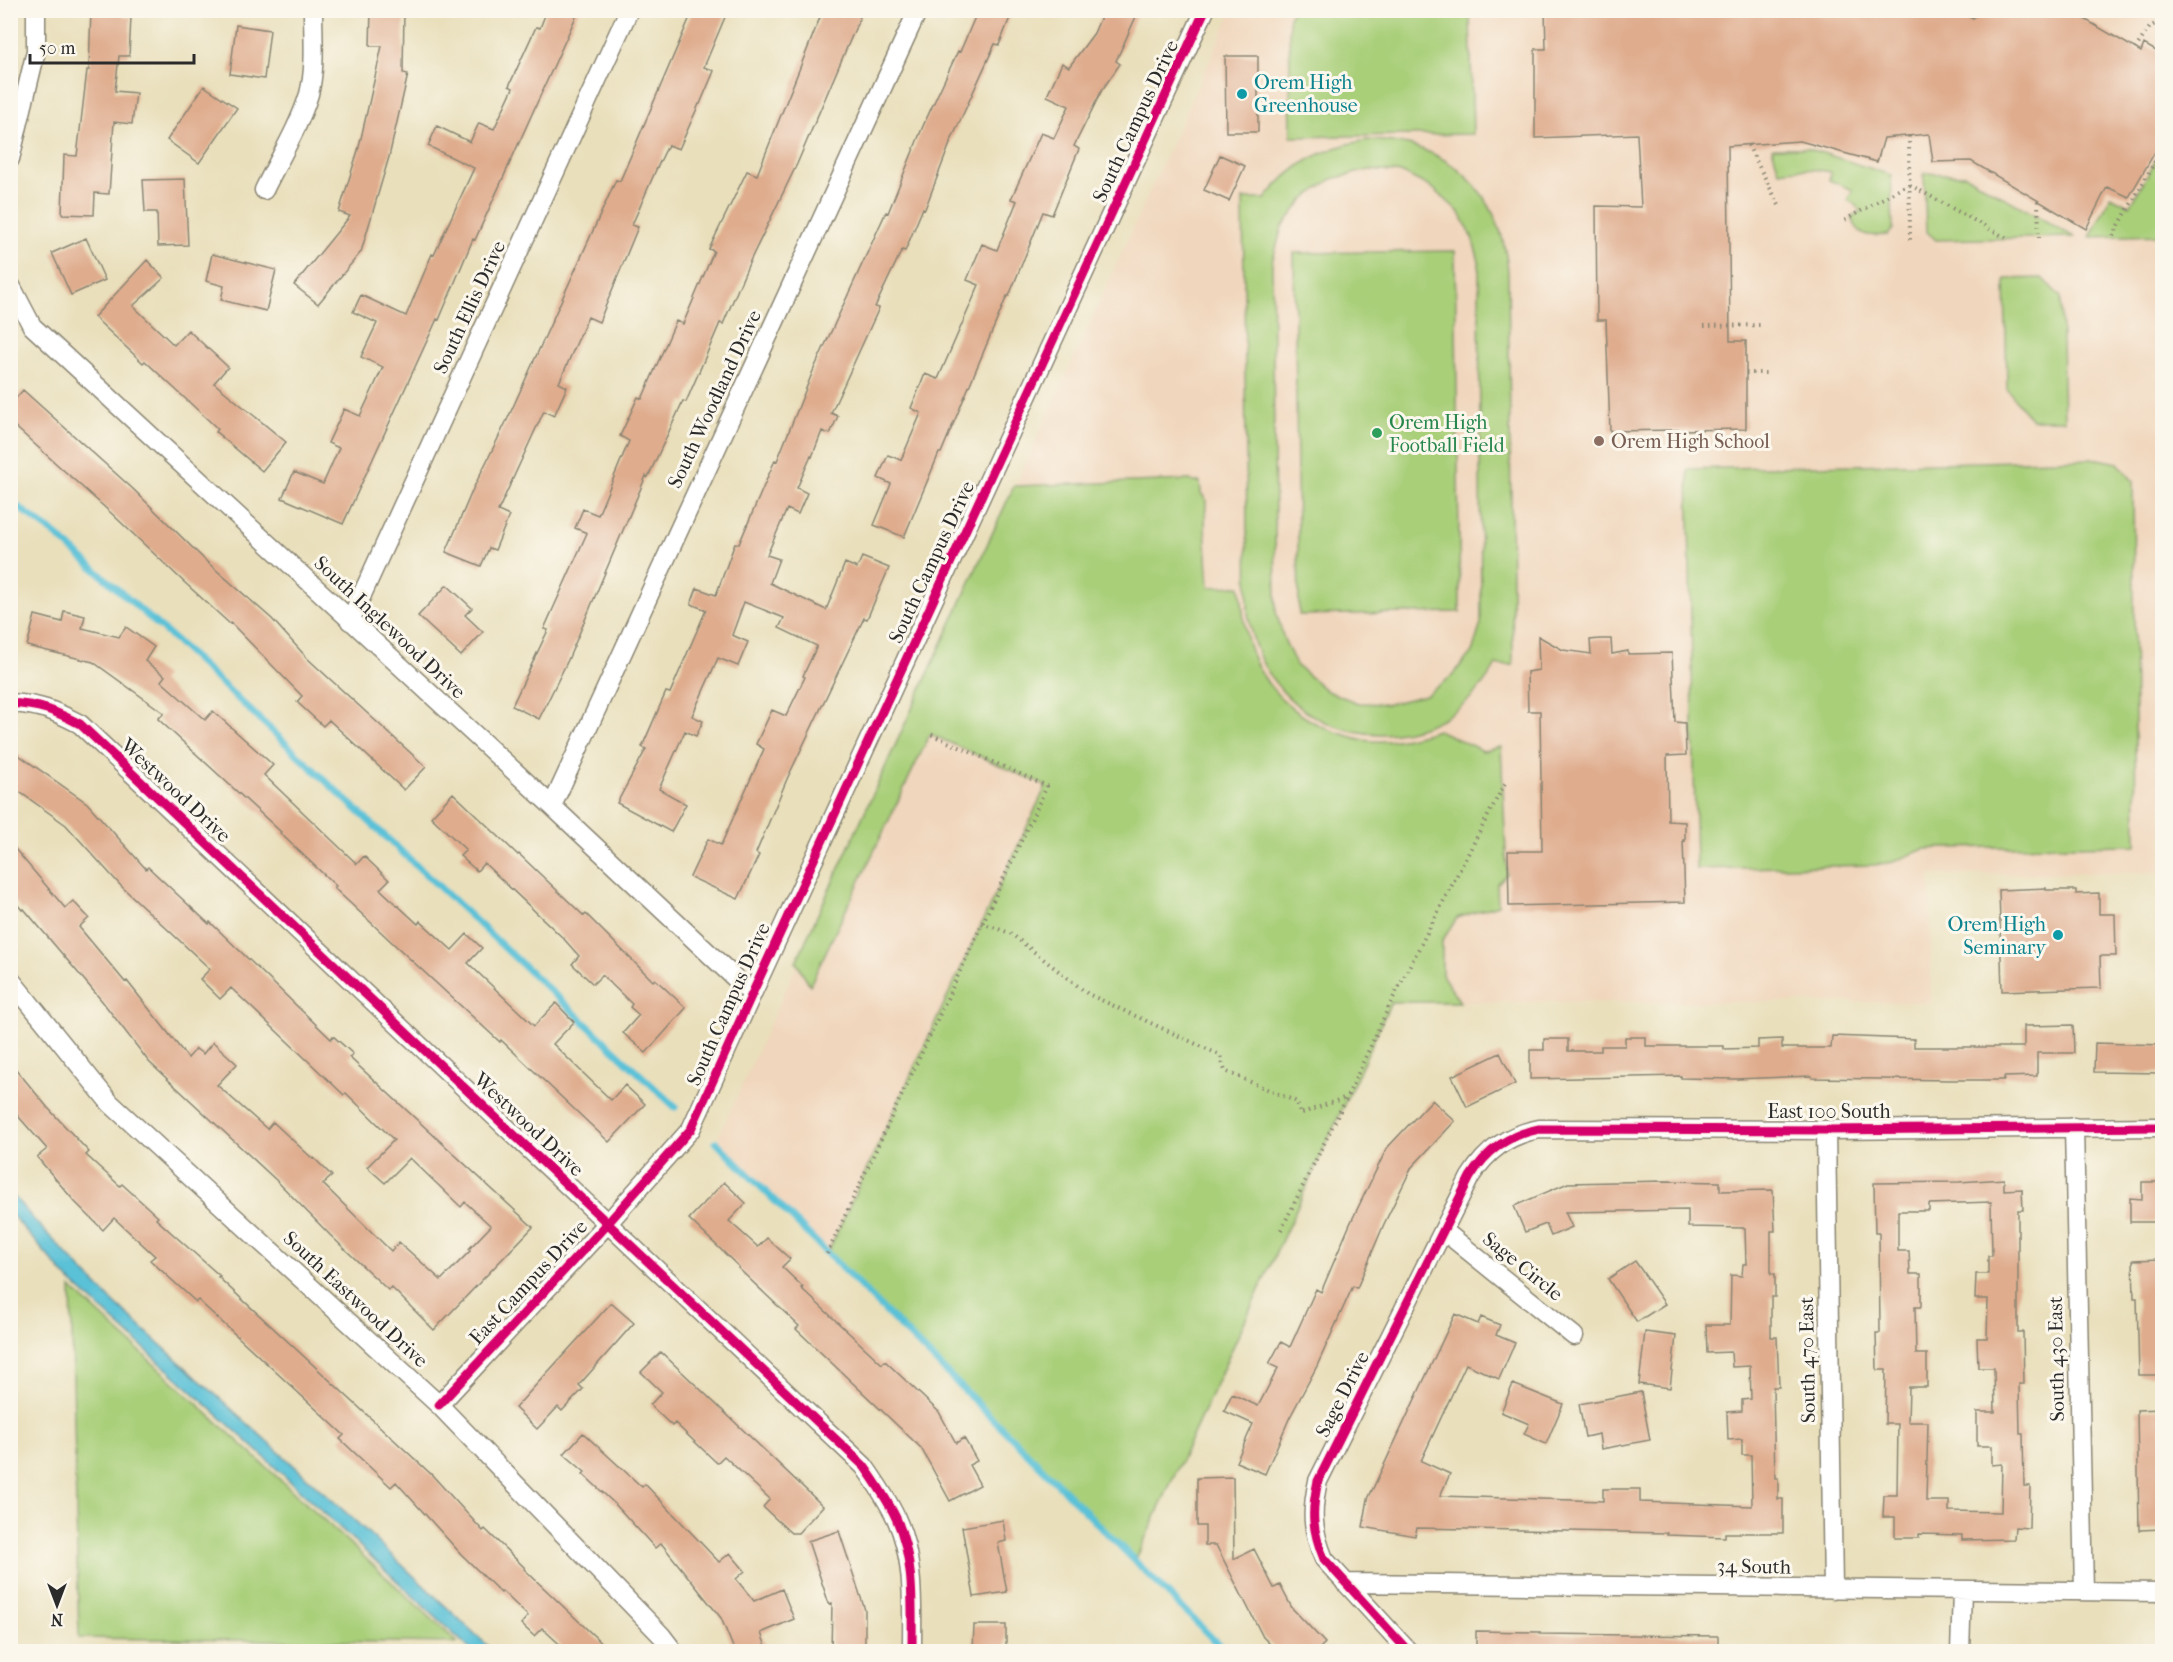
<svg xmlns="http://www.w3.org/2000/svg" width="2173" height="1662" font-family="'IM FELL French Canon',serif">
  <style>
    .built { fill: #f0d6bc }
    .green { fill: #a9cf79; stroke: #6a7d52; stroke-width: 1.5; fill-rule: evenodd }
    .water { fill: #5ac1d7; stroke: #427681; stroke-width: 1.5 }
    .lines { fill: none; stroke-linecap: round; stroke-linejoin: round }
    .stream { stroke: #5ac1d7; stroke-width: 7 }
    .building { fill: #dfac8d; fill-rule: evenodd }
    .street-casing { stroke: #8a8573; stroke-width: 21 }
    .path { stroke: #8a8573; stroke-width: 4; stroke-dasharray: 1.5 4.5; stroke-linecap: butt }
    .street { stroke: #fff; stroke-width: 18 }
    .cycleway-casing { stroke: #fbf7ec; stroke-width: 13 }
    .cycleway { stroke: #d6006c; stroke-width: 9 }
    .culture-dot { fill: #0f9aa8; stroke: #fbf7ec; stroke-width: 2 }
    .leisure-dot { fill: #2e9e5b; stroke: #fbf7ec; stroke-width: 2 }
    .education-dot { fill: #8d6e63; stroke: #fbf7ec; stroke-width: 2 }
    .labels { text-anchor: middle; stroke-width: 6; stroke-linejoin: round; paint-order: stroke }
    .culture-label { font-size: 20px; fill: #0d838f; stroke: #fbf7ec; text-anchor: start }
    .street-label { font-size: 20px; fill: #2b2b2b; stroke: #fbf7ec }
    .leisure-label { font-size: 20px; fill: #27864d; stroke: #fbf7ec; text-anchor: start }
    .education-label { font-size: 20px; fill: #785e54; stroke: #fbf7ec; text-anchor: start }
  </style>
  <rect width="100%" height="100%" fill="#fbf7ec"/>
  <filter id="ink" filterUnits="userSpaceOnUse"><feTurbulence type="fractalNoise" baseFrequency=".0167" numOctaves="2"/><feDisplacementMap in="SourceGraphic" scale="12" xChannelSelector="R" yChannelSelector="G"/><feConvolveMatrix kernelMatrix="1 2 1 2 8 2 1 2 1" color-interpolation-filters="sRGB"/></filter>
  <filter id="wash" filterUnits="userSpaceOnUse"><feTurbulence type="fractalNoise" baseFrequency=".008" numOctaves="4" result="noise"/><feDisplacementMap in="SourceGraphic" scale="24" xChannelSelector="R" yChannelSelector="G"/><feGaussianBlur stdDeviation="1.35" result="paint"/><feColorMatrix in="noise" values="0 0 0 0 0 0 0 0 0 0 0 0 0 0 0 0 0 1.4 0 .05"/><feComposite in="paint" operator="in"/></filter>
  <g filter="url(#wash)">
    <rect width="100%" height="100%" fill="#e9dfbb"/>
    <!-- built -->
    <path class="built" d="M1232 11H2162V872L1930 875 1931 1002H1391L1135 1561 716 1142Z"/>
    <!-- green -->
    <path class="green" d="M1293 10 1473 11 1470 14 1473 134 1291 137 1289 17Z
      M1367 140C1448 141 1502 191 1508 272L1513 665H1496C1430 780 1261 743 1248 612L1243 199H1265C1293 163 1323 148 1367 140ZM1369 170 1403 173 1434 189 1460 213 1472 237 1479 261 1481 624 1472 652 1452 676 1426 695 1389 704 1358 703 1327 691 1296 665 1284 639 1276 612 1272 262 1282 227 1304 199 1332 179Z
      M1772 148H1807L1891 175 1893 229 1888 235C1867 236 1860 238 1851 217L1861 211 1855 204 1847 200 1853 190 1829 180 1831 172C1813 168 1798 168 1779 171Z
      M2162 149V235L2090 237 2111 196 2130 206Z
      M1924 173 1965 175 2074 237 1936 240 1926 231Z
      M1455 251 1460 612 1299 615 1294 253Z
      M2042 278 2061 297 2064 420H2032L2007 389 2005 279Z
      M2099 459 2118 463 2133 481 2136 845 1941 848 1924 849 1893 862 1874 865 1696 869 1688 469Z
      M1191 480 1192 482H1200L1201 493 1206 500 1205 527 1209 587 1240 586C1243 605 1243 626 1249 645 1263 692 1303 724 1349 736 1356 738 1364 741 1371 741 1393 743 1418 736 1438 730L1483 751 1501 747 1507 874 1497 884 1498 905 1457 918 1442 941V975L1460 1002H1391L1135 1561 827 1254 1046 786 930 734 810 985 796 962 1014 486Z
      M71 1288 458 1643 79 1638Z"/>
    <!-- water -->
    <path class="water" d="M10 1192 34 1220 110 1299 363 1528 493 1651H472L262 1455 69 1280 11 1214Z"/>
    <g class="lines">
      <!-- stream -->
      <path class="stream" d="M10 501 55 534 177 642 675 1107
        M716 1142 1226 1652"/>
    </g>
    <g id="blocks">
      <!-- building -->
      <path class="building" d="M91 10H123V17H131L129 56H119L115 91 136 93 132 124 114 122 109 194 95 193 94 215 62 214 64 155 77 156 87 70H89Z
        M371 10H404L403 73 408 74 389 157 361 252 318 304 294 285 350 216 339 212 359 147 382 46H370Z
        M547 10H579L475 240 473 239 439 320 437 319 343 524 282 498 294 472 323 484 339 448 328 443 344 409 360 416 383 367 361 357 377 323 353 312 361 295 406 316 432 254 434 255 474 168 428 146 437 126 470 142 479 123 494 129 513 88 509 86 536 27 540 28Z
        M693 10H728L704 67 714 71 700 104H699L679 149 668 145 655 172 632 225 638 227 599 322 588 317 559 383 567 387 554 416 544 411 498 511 509 516 495 550 489 548 481 566 446 552 473 489 508 418 616 180 620 181Z
        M823 10H863L797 164 750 261 723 324 720 323 686 402 683 401 648 477 646 476 568 660 539 719 512 706 548 630 544 629 587 533 575 528 583 509 598 515 629 441 620 436 638 397 642 399 676 321 683 324 714 251 709 249 747 171 757 175Z
        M978 10H1013L999 45 995 44 951 141 925 209 923 208 905 251 902 250 875 307 879 308 831 413 838 416 830 434 822 431 812 457 811 456 797 488 807 493 798 514 787 509 767 555 779 559 770 583 826 610 845 563 857 568 862 557 889 568 867 619 864 618 787 779 756 853 759 855 738 899 690 877 708 839 721 845 764 749 756 744 772 710 786 716 805 677 803 676 817 646 779 628 784 618 744 602 732 635 748 642 738 666 718 658 692 716 703 721 696 736 685 731 659 789 686 804 671 832 617 803 646 749 642 747 666 692 670 693 706 610 691 604 697 588 716 595 735 543 739 544 775 460 777 461 813 371 886 212 888 213 923 126 958 51 960 52Z
        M1104 10H1139L1116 61 1120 64 1102 90 1074 146 1079 149 1052 215 1043 212 1009 296H1007L941 453H939L904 537 874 525 891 484 878 478 888 455 901 460 921 413 911 408 925 374 938 379 979 285 967 280 982 244 997 250 1017 201 1011 199 1041 133 1054 138 1069 106 1047 96 1062 63 1069 67 1094 33Z
        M1545 10H1957L1973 18 1983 10H2069L2141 52 2144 44 2163 55V138L2129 197 2107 187 2086 229 1971 161 1933 162 1929 134 1884 138 1877 162 1800 141 1728 146 1730 341H1746V429L1610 431 1606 320H1597L1596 206 1641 207 1637 134 1535 138V49H1546Z
        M236 25 270 30 264 79 230 74Z
        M1225 56H1258V132H1226Z
        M204 86 237 108 199 163 167 140Z
        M1220 155 1245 166 1229 201 1204 190Z
        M185 179 188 245 158 246 157 212H145L143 180Z
        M86 238 105 280 71 295 52 253Z
        M212 254 276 270 266 311 221 300 224 286 206 281Z
        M147 260 164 278 133 306 174 345 188 330 228 367 214 383 286 442 262 471 216 432 218 429 145 361 143 363 94 317Z
        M23 390 133 489 207 562 272 619 308 659 426 767 404 790 329 720 323 726 297 702 302 696 231 623 230 624 184 582 111 513 10 422V405Z
        M447 585 472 608 465 615 483 632 461 656 418 616Z
        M64 611 85 616 82 628 119 637 126 627 154 647 145 661 165 676 161 681 205 720 213 711 273 765 264 775 357 864 364 856 389 880 380 889 418 924 420 921 452 950 467 934 482 948 468 963 534 1026 556 1003 574 1022 553 1044 611 1100 625 1085 645 1104 609 1142 501 1040 500 1042 396 946 334 888 336 886 280 833 281 832 158 719 164 713 93 662 27 646 35 615 62 622Z
        M1538 636 1563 650 1591 654 1590 640 1600 639H1611L1612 654 1628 651V654L1672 653 1675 722 1685 723 1686 755 1667 756 1668 821 1685 822V841L1683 840 1685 902 1509 906 1508 851H1542L1540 711H1528L1527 672 1539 670Z
        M10 749 87 803 146 869 148 867 209 924 210 922 331 1039 333 1036 353 1054 349 1057 533 1227 434 1330 391 1287 388 1290 330 1235 277 1181 149 1062 102 1001 24 909 22 910 10 896V843L65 908 73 901 89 918 79 927 125 982 127 981 188 1058 196 1049 203 1054 213 1042 237 1064 217 1085 267 1129 273 1122 313 1159 314 1158 332 1176 323 1184 391 1251 399 1242 441 1280 470 1251 469 1249 491 1226 465 1202 461 1207 410 1158 385 1183 367 1167 394 1140 346 1093 344 1095 231 988 220 999 200 979 210 969 121 886 66 825 10 785Z
        M453 793 518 855 519 854 584 916 586 914 653 981 655 979 686 1008 646 1053 623 1033 639 1015 630 1007 632 1004 602 975 593 984 572 964 579 956 563 938 484 863 477 871 460 856 466 850 431 817Z
        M2046 888V890H2076V894L2099 893V914H2115L2116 956H2100L2101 988 2002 991 1999 890Z
        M2073 1025 2074 1053H2037V1076L2004 1077V1080H1952L1812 1078V1076L1736 1079 1681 1078V1076L1530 1079V1050H1544V1039H1568V1051H1601V1046H1625V1037H1646V1046H1724V1049L1758 1048V1040L1782 1039V1048H1831L1832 1036 1914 1039V1047H2024V1026Z
        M2095 1043 2163 1045V1073L2094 1072Z
        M1500 1053 1515 1084 1467 1107 1452 1076Z
        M10 1062 48 1108 89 1152 86 1155 120 1186 122 1184 158 1217 156 1219 220 1276 218 1277 432 1475 483 1531 485 1529 525 1568 524 1569 611 1652H568L542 1628 534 1636 521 1624 528 1616 502 1591 501 1593 461 1554 396 1482 391 1487 340 1439 344 1435 198 1300 196 1302 150 1260 155 1256 114 1218 103 1230 75 1202 37 1157 47 1149 10 1107Z
        M1432 1100 1455 1121 1412 1167 1384 1224 1357 1288 1353 1286 1317 1366 1289 1419 1265 1474 1236 1462 1253 1424 1224 1411 1232 1394 1258 1406 1278 1368 1269 1364 1281 1342 1290 1347 1316 1289 1321 1292 1350 1224 1387 1148Z
        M2004 1179V1190L2022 1189 2023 1210H2018V1332H2023L2024 1384H2019L2020 1434H2023L2024 1486H2030L2029 1528 2015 1527 2014 1539 1962 1540V1535L1919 1534V1538H1895V1517H1883L1884 1495H1897L1898 1424H1885L1886 1370H1877L1876 1333H1880L1879 1233H1875L1874 1183 1959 1182ZM1991 1202 1992 1256H1988V1274H1976L1975 1299H1988L1987 1338H1977L1978 1368H1994L1995 1412H1977V1446H1992V1465L2002 1464 2001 1512 1949 1511V1501H1926L1928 1422H1908L1909 1387H1927V1354H1916L1915 1307H1921V1274H1910L1909 1251H1898V1211H1929V1204Z
        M1665 1181 1720 1182V1191L1773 1190 1775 1231H1771V1274H1775V1297H1771V1337H1777L1779 1387H1773L1775 1478H1778V1499H1783V1533H1725V1537L1667 1535V1533L1417 1528 1415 1536 1363 1527 1368 1499 1455 1314 1478 1324 1481 1317 1500 1325 1496 1335 1515 1343 1499 1379 1466 1364 1421 1461 1450 1474 1440 1496 1603 1501V1489H1640V1502L1752 1506 1751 1455H1742V1439L1728 1440 1727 1412 1742 1411V1400L1751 1399 1750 1366 1732 1367 1731 1352 1707 1353 1706 1325H1730L1731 1275 1742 1276 1743 1264H1746L1745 1228 1688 1227V1210L1565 1212 1572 1227 1551 1236 1546 1224 1525 1232 1514 1206 1568 1183Z
        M724 1182 746 1203 729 1221 758 1247 767 1238 790 1259 782 1267 803 1287 801 1288 882 1364 885 1361 939 1412 956 1443 964 1438 977 1461 969 1465 980 1485 950 1501 921 1448 796 1329 799 1326 738 1268 739 1267 689 1219Z
        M2142 1182H2163V1212H2156L2155 1222H2130V1198L2142 1199Z
        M2163 1259V1375H2139L2137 1298H2134L2133 1260Z
        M1635 1261 1665 1304 1637 1322 1608 1279Z
        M611 1303 634 1323 579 1385 583 1389 562 1411 558 1407 537 1429 515 1408Z
        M1645 1332 1676 1336 1670 1388 1639 1384Z
        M661 1352 823 1506 798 1533H791L763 1507 770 1499 724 1456 717 1463 675 1423 672 1426 650 1405 662 1392 641 1372Z
        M1513 1384 1563 1404 1546 1444 1524 1434 1529 1424 1501 1412Z
        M1641 1392 1650 1440 1601 1449 1599 1434 1585 1437 1579 1404Z
        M2163 1409V1529L2139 1530 2137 1410Z
        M583 1433 642 1487 645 1484 719 1562 730 1553 745 1571 736 1579 754 1601 782 1589 794 1619 761 1633 768 1652H735L721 1618 661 1543 655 1548 615 1504 583 1474 585 1472 564 1454Z
        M1233 1477 1234 1559 1254 1549 1274 1588 1280 1585 1292 1608 1325 1643 1316 1652H1278L1263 1637 1216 1545H1205V1526H1197V1478Z
        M1003 1520 1006 1541 998 1543 1007 1592 974 1597 962 1527Z
        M839 1531 865 1610V1652H831L832 1603 829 1604 808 1541Z
        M974 1625H1006V1652H973Z
        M1476 1631 1540 1632V1634L1718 1636V1652H1476Z"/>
    </g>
  </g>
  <g filter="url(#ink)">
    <use href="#blocks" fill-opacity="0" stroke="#8a8573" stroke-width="1.5"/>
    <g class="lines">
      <!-- street casing -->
      <g class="street-casing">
        <path id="street" d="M10 159 36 51V10
          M264 190C279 159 299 127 309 94 316 67 313 38 313 10
          M10 284 32 326 552 806 752 994
          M350 621 629 10
          M10 703C41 705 53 710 80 724L864 1466C876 1483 887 1499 896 1518 915 1559 912 1607 912 1652
          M552 806 918 10
          M10 979 110 1103 439 1405 661 1635 674 1652
          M2074 1127 2084 1591
          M1826 1130 1833 1589
          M1444 1231 1574 1336
          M439 1405 608 1223 691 1129 752 994 1205 10
          M1345 1583 2162 1592
          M1409 1652 1324 1559C1312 1530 1311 1512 1318 1481L1470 1177C1487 1150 1508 1135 1539 1129L1826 1130 2162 1127
          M1960 1652 1962 1591"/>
      </g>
      <!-- path -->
      <path class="path" d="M2135 49 2150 27 2162 20
        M1909 136 1910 241
        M1748 145 1781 209
        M1910 185 2008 239
        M2038 201 2039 238
        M1845 220 1905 186
        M2113 236 2162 149
        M1704 326 1764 325
        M1746 373H1766
        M982 923 1010 933 1088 994 1220 1055 1225 1071 1297 1102 1300 1114 1347 1097
        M1281 1230 1347 1097 1391 1002 1505 783
        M827 1254 1047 786 930 734"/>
      <!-- street -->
      <use href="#street" class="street"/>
      <!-- cycleway casing -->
      <g class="cycleway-casing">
        <path id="cycleway" d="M10 703C41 705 53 710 80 724L864 1466C876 1483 887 1499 896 1518 915 1559 912 1607 912 1652
          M439 1405 608 1223 691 1129 752 994 1205 10
          M1409 1652 1324 1559C1312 1530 1311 1512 1318 1481L1470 1177C1487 1150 1508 1135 1539 1129L1826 1130 2162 1127"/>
      </g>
      <!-- cycleway -->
      <use href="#cycleway" class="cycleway"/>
    </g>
  </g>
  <!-- markers -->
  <g class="culture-dot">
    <circle cx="1242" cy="94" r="6"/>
    <circle cx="2058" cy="935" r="6"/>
  </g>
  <circle class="leisure-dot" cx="1377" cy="433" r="6"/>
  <circle class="education-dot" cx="1599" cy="441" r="6"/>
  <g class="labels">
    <!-- culture labels -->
    <g class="culture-label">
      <text x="1254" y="89">Orem High<tspan x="1254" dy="23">Greenhouse</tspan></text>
      <text x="2046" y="931" text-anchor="end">Orem High<tspan x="2046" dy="23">Seminary</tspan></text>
    </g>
    <!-- street labels -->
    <g class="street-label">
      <text transform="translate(1135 121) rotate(-65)" y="7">South Campus Drive</text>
      <text transform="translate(469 307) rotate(-65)" y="7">South Ellis Drive</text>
      <text transform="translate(714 399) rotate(-65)" y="7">South Woodland Drive</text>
      <text transform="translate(931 562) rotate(-65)" y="7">South Campus Drive</text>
      <text transform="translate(390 627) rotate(43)" y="7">South Inglewood Drive</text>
      <text transform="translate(176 790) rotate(43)" y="7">Westwood Drive</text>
      <text transform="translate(728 1004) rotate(-66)" y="7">South Campus Drive</text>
      <text x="1829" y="1118">East 100 South</text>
      <text transform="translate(529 1124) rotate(43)" y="7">Westwood Drive</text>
      <text transform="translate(1523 1266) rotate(39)" y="7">Sage Circle</text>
      <text transform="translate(528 1282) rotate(-47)" y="7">East Campus Drive</text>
      <text transform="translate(356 1299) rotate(43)" y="7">South Eastwood Drive</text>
      <text transform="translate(2056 1359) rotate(-91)" y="7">South 430 East</text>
      <text transform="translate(1807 1360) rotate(-91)" y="7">South 470 East</text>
      <text transform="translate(1342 1394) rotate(-63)" y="7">Sage Drive</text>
      <text transform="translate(1754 1566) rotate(1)" y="7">34 South</text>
    </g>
    <!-- leisure labels -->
    <g class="leisure-label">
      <text x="1389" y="429">Orem High<tspan x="1389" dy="23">Football Field</tspan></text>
    </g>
    <!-- education labels -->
    <g class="education-label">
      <text x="1611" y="448">Orem High School</text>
    </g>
  </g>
  <!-- margin -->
  <rect width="2173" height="1662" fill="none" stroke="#fbf7ec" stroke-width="36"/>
  <!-- north arrow -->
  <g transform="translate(57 1605) rotate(180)" stroke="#fbf7ec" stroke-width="4.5" paint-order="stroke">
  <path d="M0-4.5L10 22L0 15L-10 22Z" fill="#2b2b2b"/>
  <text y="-9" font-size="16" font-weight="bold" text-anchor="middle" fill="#2b2b2b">N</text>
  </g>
  <!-- scale -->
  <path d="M30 54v9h164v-9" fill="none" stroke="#2b2b2b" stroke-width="3"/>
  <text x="39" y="54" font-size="18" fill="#2b2b2b" stroke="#fbf7ec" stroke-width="4.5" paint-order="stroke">50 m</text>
</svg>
